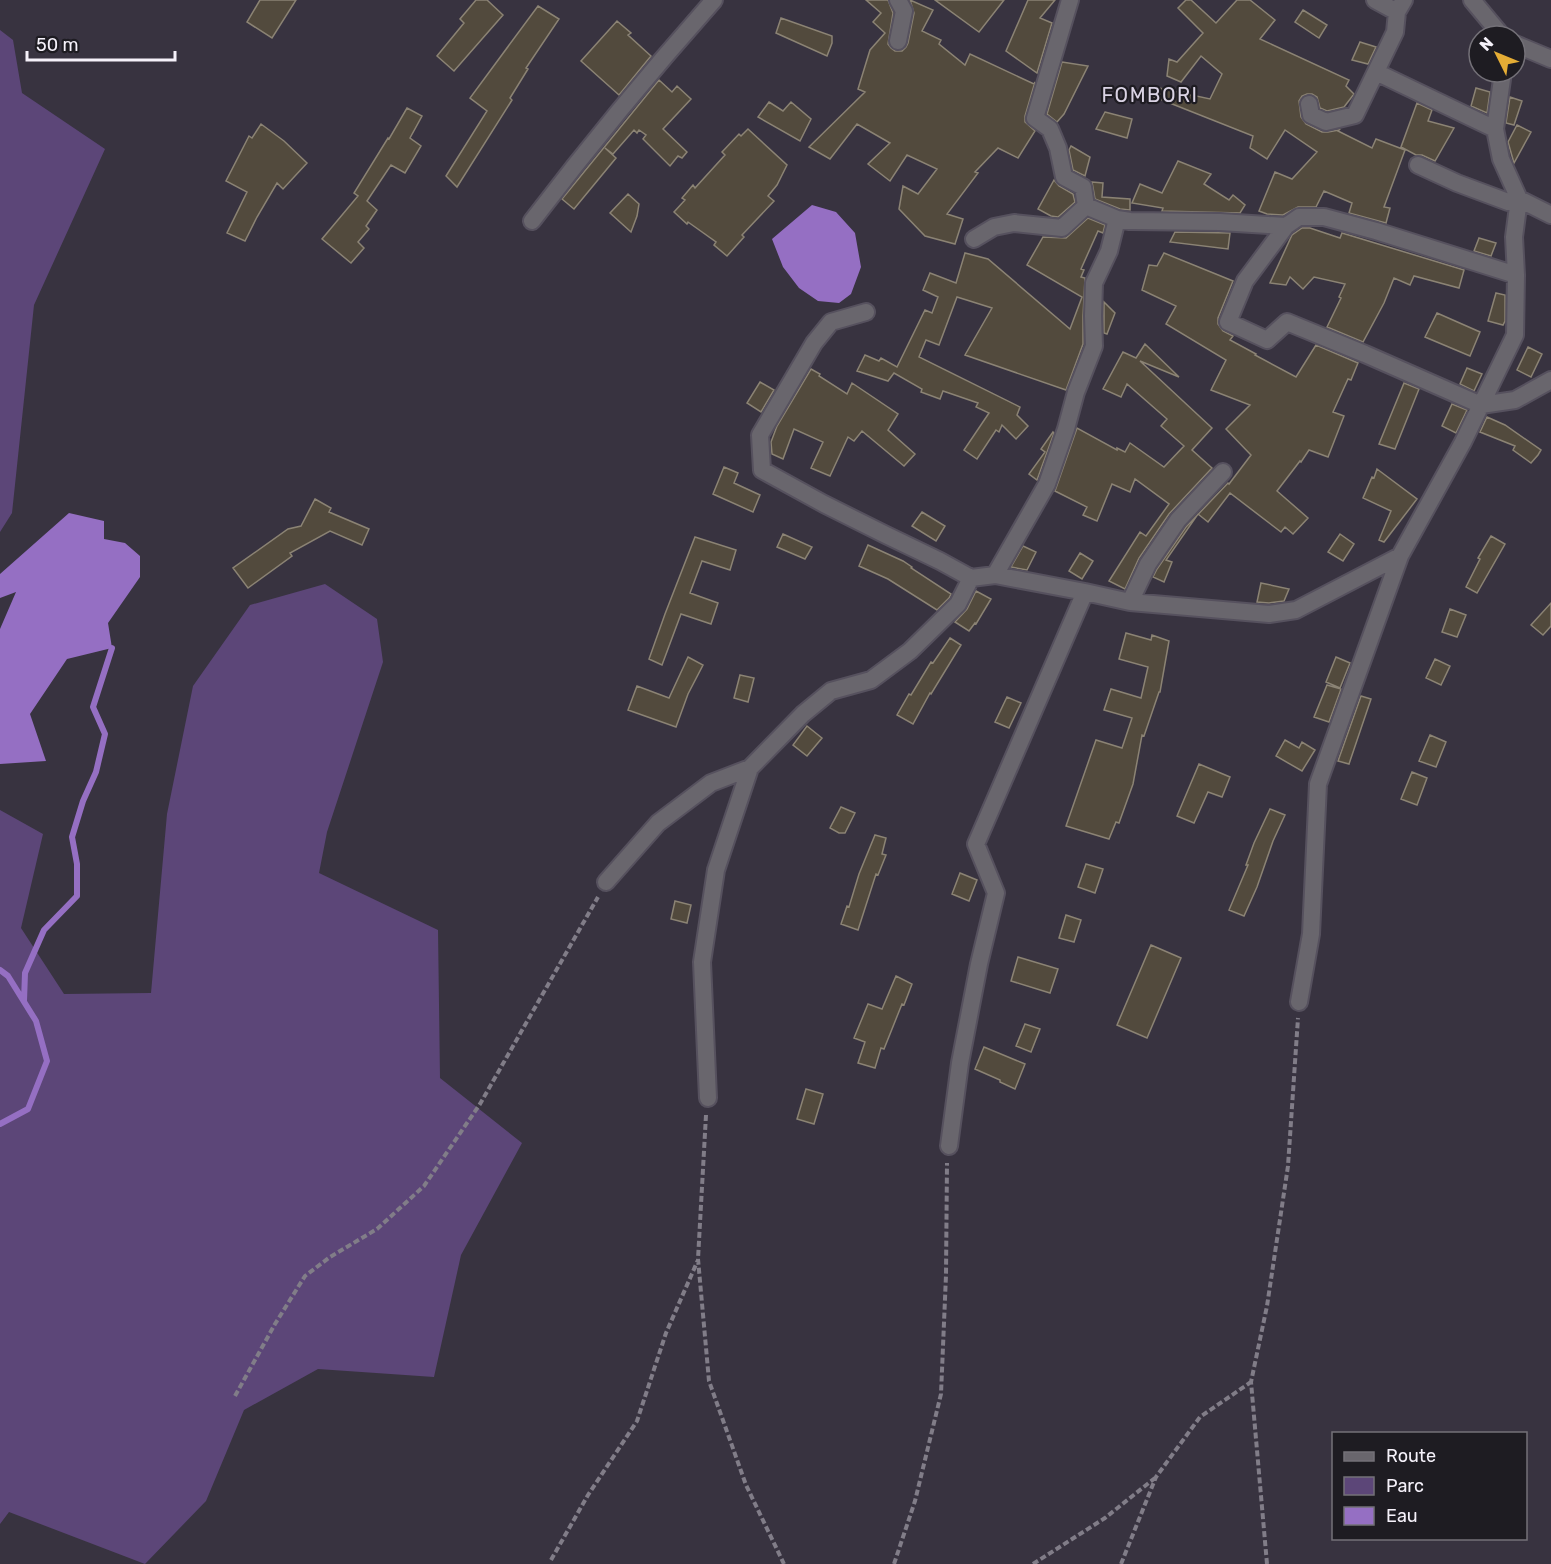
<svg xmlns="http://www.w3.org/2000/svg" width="1551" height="1564" font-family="Rubik,sans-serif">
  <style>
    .green { fill: #5c4678 }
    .water { fill: #956fc3 }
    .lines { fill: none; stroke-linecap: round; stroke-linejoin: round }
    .stream { stroke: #956fc3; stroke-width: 6 }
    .building { fill: #524a3d; stroke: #8b8374; stroke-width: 1.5 }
    .street-casing { stroke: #56515e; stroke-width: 20 }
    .path { stroke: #817d88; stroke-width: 4; stroke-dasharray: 6 3; stroke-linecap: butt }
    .street { stroke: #69666d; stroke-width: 16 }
    .labels { text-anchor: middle; stroke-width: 4.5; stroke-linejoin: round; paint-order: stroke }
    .quarter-label { font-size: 20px; letter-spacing: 1.5px; fill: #dad3e4; stroke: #1e1c22 }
  </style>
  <rect width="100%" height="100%" fill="#383340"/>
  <!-- green -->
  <path class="green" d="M0 30 13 40 22 93 105 149 34 305 12 513 0 532Z
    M325 584 377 619 383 662 327 832 319 873 438 930 440 1078 522 1143 461 1255 434 1377 318 1369 244 1410 206 1501 145 1564 9 1512 0 1524V810L43 834 21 928 64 994 151 993 167 814 193 686 250 605Z"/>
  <!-- water -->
  <path class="water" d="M812 205 836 212 855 233 861 267 851 294 839 303 818 301 799 288 783 267 772 239Z
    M69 513 104 521V539L125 543 140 556V577L108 623 112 648 67 659 30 714 46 761 0 764V629L16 592 0 598V574Z"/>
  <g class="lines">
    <!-- stream -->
    <path class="stream" d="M0 970 8 976 36 1021 47 1061 28 1109 0 1124
      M24 1001 25 973 44 930 77 896V864L72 837 83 801 96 772 105 734 93 707 112 648"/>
  </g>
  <!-- building -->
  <path class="building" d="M260 0H296L272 38 247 22Z
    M476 0H487L503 15 454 71 437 56 464 23 460 19Z
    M866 0H888L893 13 888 44 891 48 895 51H902L906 47 908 43 914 13 910 0 933 10 922 31 941 40 939 44 965 65 970 54 1034 84 1035 82 1025 116V122L1035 131 1018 158 998 148 975 172 978 173 947 214 963 219 955 244 925 236 899 209 903 186 918 194 937 169 907 155 890 181 868 164 890 143 857 124 830 159 809 147 865 92 858 89 870 50 885 33 873 22 881 13Z
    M935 0H1004L979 32Z
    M1028 0H1055L1040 18 1052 23 1037 73 1006 51Z
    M1186 0H1191L1216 23 1237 0H1250L1275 20 1260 39 1349 80 1346 86 1354 94 1344 107 1327 111 1320 108 1317 97 1312 94H1307L1302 96 1299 101 1301 117 1306 124 1322 132H1328L1339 130 1338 131 1372 148 1376 139 1405 150 1384 207 1390 208 1386 223 1349 213 1352 203 1324 191 1316 207H1298L1283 215 1267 214 1259 211 1275 172 1292 179 1317 152 1285 130 1267 159 1250 148 1253 136 1152 96 1154 87 1210 99 1222 74 1201 56 1181 82 1167 76 1169 59 1177 62 1203 33 1178 8Z
    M538 6 559 19 526 68 528 69 510 98 512 100 457 187 446 176 487 111 470 98Z
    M1303 10 1327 25 1319 38 1295 22Z
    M781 18 832 36V43L827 56 776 33Z
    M617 21 631 33 628 35 651 56 619 95 581 61Z
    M1360 42 1376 47 1368 64 1352 60Z
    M1062 62 1088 66 1064 114 1057 122 1047 114Z
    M659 80 672 92 677 86 691 99 663 129 687 152 682 158 678 156 670 166 643 139 646 135 639 130 637 133 634 130 613 154 605 148 616 158 574 209 562 199Z
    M1476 88 1490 92 1487 113 1471 106Z
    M1510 97 1522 101 1514 125 1506 123Z
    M769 102 783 111 791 102 811 119 800 141 758 117Z
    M1417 103 1432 110 1428 121 1454 128 1435 161 1422 155H1416L1401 147Z
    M407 108 422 116 410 138 421 146 405 173 391 165 367 201 377 210 366 226 369 229 358 242 364 248 351 263 322 239 358 196 354 193 388 138 389 139Z
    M1105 112 1132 119 1127 138 1096 129Z
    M261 124 284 141 307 163 283 189 277 183 257 217 245 241 227 233 247 192 226 181 249 136 252 138Z
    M1517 125 1531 132 1514 163 1508 142Z
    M748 129 787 165 777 185 768 196 774 201 742 235 744 237 727 256 714 245 716 242 688 222 687 224 674 212 685 200 682 198 693 185 695 188 725 155 722 152 739 134 741 136Z
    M1071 146 1090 157 1085 176 1073 170 1069 150Z
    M1178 161 1211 174 1204 184 1229 200 1233 195 1245 205 1240 213 1162 211 1163 208 1132 203 1140 184 1162 193Z
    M1054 180 1059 186 1073 194 1075 202 1058 217 1051 216 1038 209Z
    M1092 182 1103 183 1102 197 1130 199V210L1120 209 1095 199Z
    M628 194 639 204 637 216 631 232 610 213Z
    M1088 218 1105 225 1103 233 1098 231 1081 269 1084 270 1081 277 1085 278 1083 316V344L1066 390 965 355 992 308 957 297 939 345 926 340 919 357 1020 407 1017 415 1028 426 1016 439 1002 425 999 432 996 430 977 459 964 450 989 413 976 407 978 403 943 391 940 399 921 392 922 389 894 373 888 381 857 371 865 355 879 361 881 358 897 367 925 310 932 313 938 297 923 290 930 273 956 283 965 253 988 259 1070 329 1082 297 1027 265 1043 237 1066 238Z
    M1302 228H1310L1340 238 1342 233 1464 270 1459 288 1414 276 1410 285 1394 278 1384 303 1363 342 1327 327 1341 298 1339 297 1345 284 1314 277 1303 289 1290 277 1286 285 1270 283 1292 235Z
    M1175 232 1230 233 1228 249 1170 242Z
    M1479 238 1496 243 1491 256 1474 251Z
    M1164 253 1233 281 1218 318V324L1223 331 1233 336 1230 340 1256 354 1255 355 1296 377 1316 345 1358 363 1351 380 1348 379 1333 412 1344 416 1328 457 1309 450 1301 462 1300 461 1277 491 1308 518 1293 534 1285 527 1281 532 1230 493 1208 522 1198 514 1166 560 1172 562 1164 582 1153 577 1157 569 1186 527 1228 483 1229 484 1251 455 1226 429 1250 405 1211 390 1226 360 1166 324 1176 306 1142 290 1149 265 1157 266Z
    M1496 293 1505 295V321L1503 325 1488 321Z
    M1104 302 1115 313 1107 334 1104 333Z
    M1437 313 1480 332 1470 356 1425 337Z
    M1145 344 1179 377 1140 361 1212 428 1192 450 1212 468 1169 514 1139 558 1125 589 1109 581 1140 532 1146 536 1169 504 1135 479 1130 492 1112 484 1097 521 1083 515 1087 507 1055 491 1077 428 1117 450V448L1125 452 1130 443 1164 467 1184 446 1161 426 1167 419 1127 384 1121 397 1103 389 1123 352 1136 358Z
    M1528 347 1542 354 1531 377 1517 370Z
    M1467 368 1482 374 1474 391 1460 384Z
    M811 369 820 374 819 376 847 394 852 383 898 414 888 430 915 454 904 466 862 431 854 441 848 437 830 476 811 468 823 442 794 429 783 459 772 454 771 442 777 426Z
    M760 382 774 390 761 412 747 403Z
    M1404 383 1419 389 1395 449 1379 444Z
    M1452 404 1467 410 1456 433 1442 426Z
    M1487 417 1505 425 1541 450 1538 455 1531 463 1513 450 1515 446 1480 432Z
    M1053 432 1054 433 1037 480 1029 474 1045 452 1041 449Z
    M724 467 738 473 734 483 760 495 753 512 713 494Z
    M1377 469 1417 499 1384 542 1379 540 1391 511 1363 498 1372 477 1374 478Z
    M315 499 331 508 329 512 369 529 362 545 330 531 290 553 292 556 248 588 233 568 288 529 301 526Z
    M922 512 945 526 936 541 912 526Z
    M783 534 812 547 805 559 777 547Z
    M1340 534 1354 544 1343 561 1328 552Z
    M1491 536 1505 544 1477 593 1466 587 1480 559 1478 558Z
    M695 537 736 550 730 570 702 561 690 593 718 603 711 624 681 614 662 665 649 659 665 614Z
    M868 545 903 561 912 567 911 568 951 594 949 598 937 610 888 579 859 566Z
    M1023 546 1036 552 1027 570 1011 567Z
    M1080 553 1093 561 1082 579 1069 571Z
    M1261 583 1289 589 1284 601 1269 603 1257 602Z
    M976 591 991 599 976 624 975 623 969 631 955 622 967 609Z
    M1551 603V626L1543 635 1531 625Z
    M1450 609 1466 615 1457 637 1442 632Z
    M1126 633 1151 640 1152 635 1169 641 1160 692H1159L1144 736 1142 735 1133 784 1119 823 1116 822 1109 839 1066 826 1096 740 1122 748 1132 718 1104 710 1111 689 1141 698 1148 667 1119 659Z
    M950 638 961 645 931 694 930 693 913 724 897 715 909 694 911 695 931 662 933 663Z
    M688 657 703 665 688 694 676 727 628 710 637 686 669 698Z
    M1336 657 1350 663 1340 688 1326 682Z
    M1435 659 1450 666 1441 685 1426 678Z
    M740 675 754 678 748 702 734 698Z
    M1327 685 1341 689 1329 722 1314 717Z
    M1361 696 1371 699 1349 764 1338 761Z
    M1007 697 1021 703 1009 728 995 722Z
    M807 726 822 738 807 756 793 745Z
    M1430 735 1446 742 1436 767 1419 761Z
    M1285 740 1299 748 1302 742 1315 750 1302 771 1276 756Z
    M1199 764 1230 777 1222 797 1208 792 1194 823 1177 816Z
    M1412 772 1427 778 1417 805 1401 799Z
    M841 807 855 813 845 833H839L830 828Z
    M1270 809 1285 815 1273 841 1257 887 1244 916 1229 910 1248 865H1246L1254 843Z
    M875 835 886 838 882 854 886 855 878 875 876 874 858 930 841 924 847 906 849 907 859 874Z
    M1086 864 1103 869 1095 893 1078 887Z
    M960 873 977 880 969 901 952 894Z
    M675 901 691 905 687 923 671 919Z
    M1066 915 1081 920 1074 942 1059 938Z
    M1151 945 1181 958 1147 1038 1117 1025Z
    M1018 957 1058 969 1050 993 1011 981Z
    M896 976 912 984 904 1005 902 1004 884 1049 881 1048 875 1068 858 1063 865 1042 854 1038 868 1004 882 1009Z
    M1025 1024 1040 1029 1031 1052 1016 1046Z
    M984 1047 1025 1064 1015 1089 1000 1082V1080L975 1069Z
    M806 1089 823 1094 814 1124 797 1119Z"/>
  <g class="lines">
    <!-- street casing -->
    <g class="street-casing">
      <path id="street" d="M1070 0 1035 118 1050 129 1058 148 1064 177 1083 187 1086 206
        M1375 0 1397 12
        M1472 0 1502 36
        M898 41 904 11 898 0
        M1515 44 1551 59
        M1376 72 1495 129
        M1309 104 1311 115 1326 122 1355 115 1395 32 1397 12 1404 0
        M1418 165 1457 183 1508 202 1519 199 1551 215
        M532 221C590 145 651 71 714 0
        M1286 226 1245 281 1228 322 1267 340 1287 322 1365 354 1481 405 1515 400 1551 380
        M974 239 994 227 1014 223 1062 228 1086 206 1117 219 1130 221 1220 222 1286 226 1299 217H1324L1376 231 1516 275
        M866 312 831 322 814 343 760 435 762 470 824 504 886 535 940 561 971 578 995 575 1085 592 1130 602 1269 614 1296 610 1400 556
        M995 575 1047 484 1066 429 1076 392 1094 346 1093 316 1094 283 1109 251 1117 219
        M1130 602 1148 564 1178 520 1223 472
        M606 882 658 823 711 783 750 768 803 714 831 691 871 680 910 651 958 604 971 578
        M1299 1002 1311 934 1318 784 1400 556 1463 442 1515 335 1516 275 1514 237 1519 199 1501 159 1495 129 1503 72
        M708 1098 702 962 716 870 750 768
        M949 1146 960 1063 979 964 996 893 976 844 1085 592"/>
    </g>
    <!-- path -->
    <path class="path" d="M706 1115 698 1259 709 1381 746 1485 784 1564
      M235 1396 275 1324 305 1276 330 1257 377 1229 424 1186 480 1104 598 897
      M551 1560 588 1495 637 1421 666 1333 698 1260
      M894 1564 915 1501 941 1394 946 1275 947 1163
      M1033 1564 1105 1518 1155 1478
      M1121 1564 1156 1477 1200 1417 1251 1382
      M1267 1564 1251 1382 1267 1306 1288 1166 1298 1018"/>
    <!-- street -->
    <use href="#street" class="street"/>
  </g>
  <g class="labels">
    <!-- quarter labels -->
    <g class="quarter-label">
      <text x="1150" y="102">FOMBORI</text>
    </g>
  </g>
  <!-- legend -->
  <rect x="1332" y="1432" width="195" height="108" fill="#1e1c22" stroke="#747178" stroke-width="1.5"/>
  <rect x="1344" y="1452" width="30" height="9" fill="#69666d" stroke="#747178" stroke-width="1.5"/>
  <text x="1386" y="1462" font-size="18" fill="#f5f1fa">Route</text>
  <rect x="1344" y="1477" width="30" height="18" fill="#5c4678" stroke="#747178" stroke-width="1.5"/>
  <text x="1386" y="1492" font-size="18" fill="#f5f1fa">Parc</text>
  <rect x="1344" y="1507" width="30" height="18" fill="#956fc3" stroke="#747178" stroke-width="1.5"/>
  <text x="1386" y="1522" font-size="18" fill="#f5f1fa">Eau</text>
  <!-- north arrow -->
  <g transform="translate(1497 54) rotate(313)"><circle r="28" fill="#1e1c22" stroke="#747178" stroke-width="1.5"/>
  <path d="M0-4.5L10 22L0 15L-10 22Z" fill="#e5ad35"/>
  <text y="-9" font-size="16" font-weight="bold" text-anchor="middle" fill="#f5f1fa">N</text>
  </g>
  <!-- scale -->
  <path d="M27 51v9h148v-9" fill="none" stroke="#f5f1fa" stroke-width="3"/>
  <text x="36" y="51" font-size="18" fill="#f5f1fa" stroke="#1e1c22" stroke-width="4.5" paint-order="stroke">50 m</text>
</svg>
